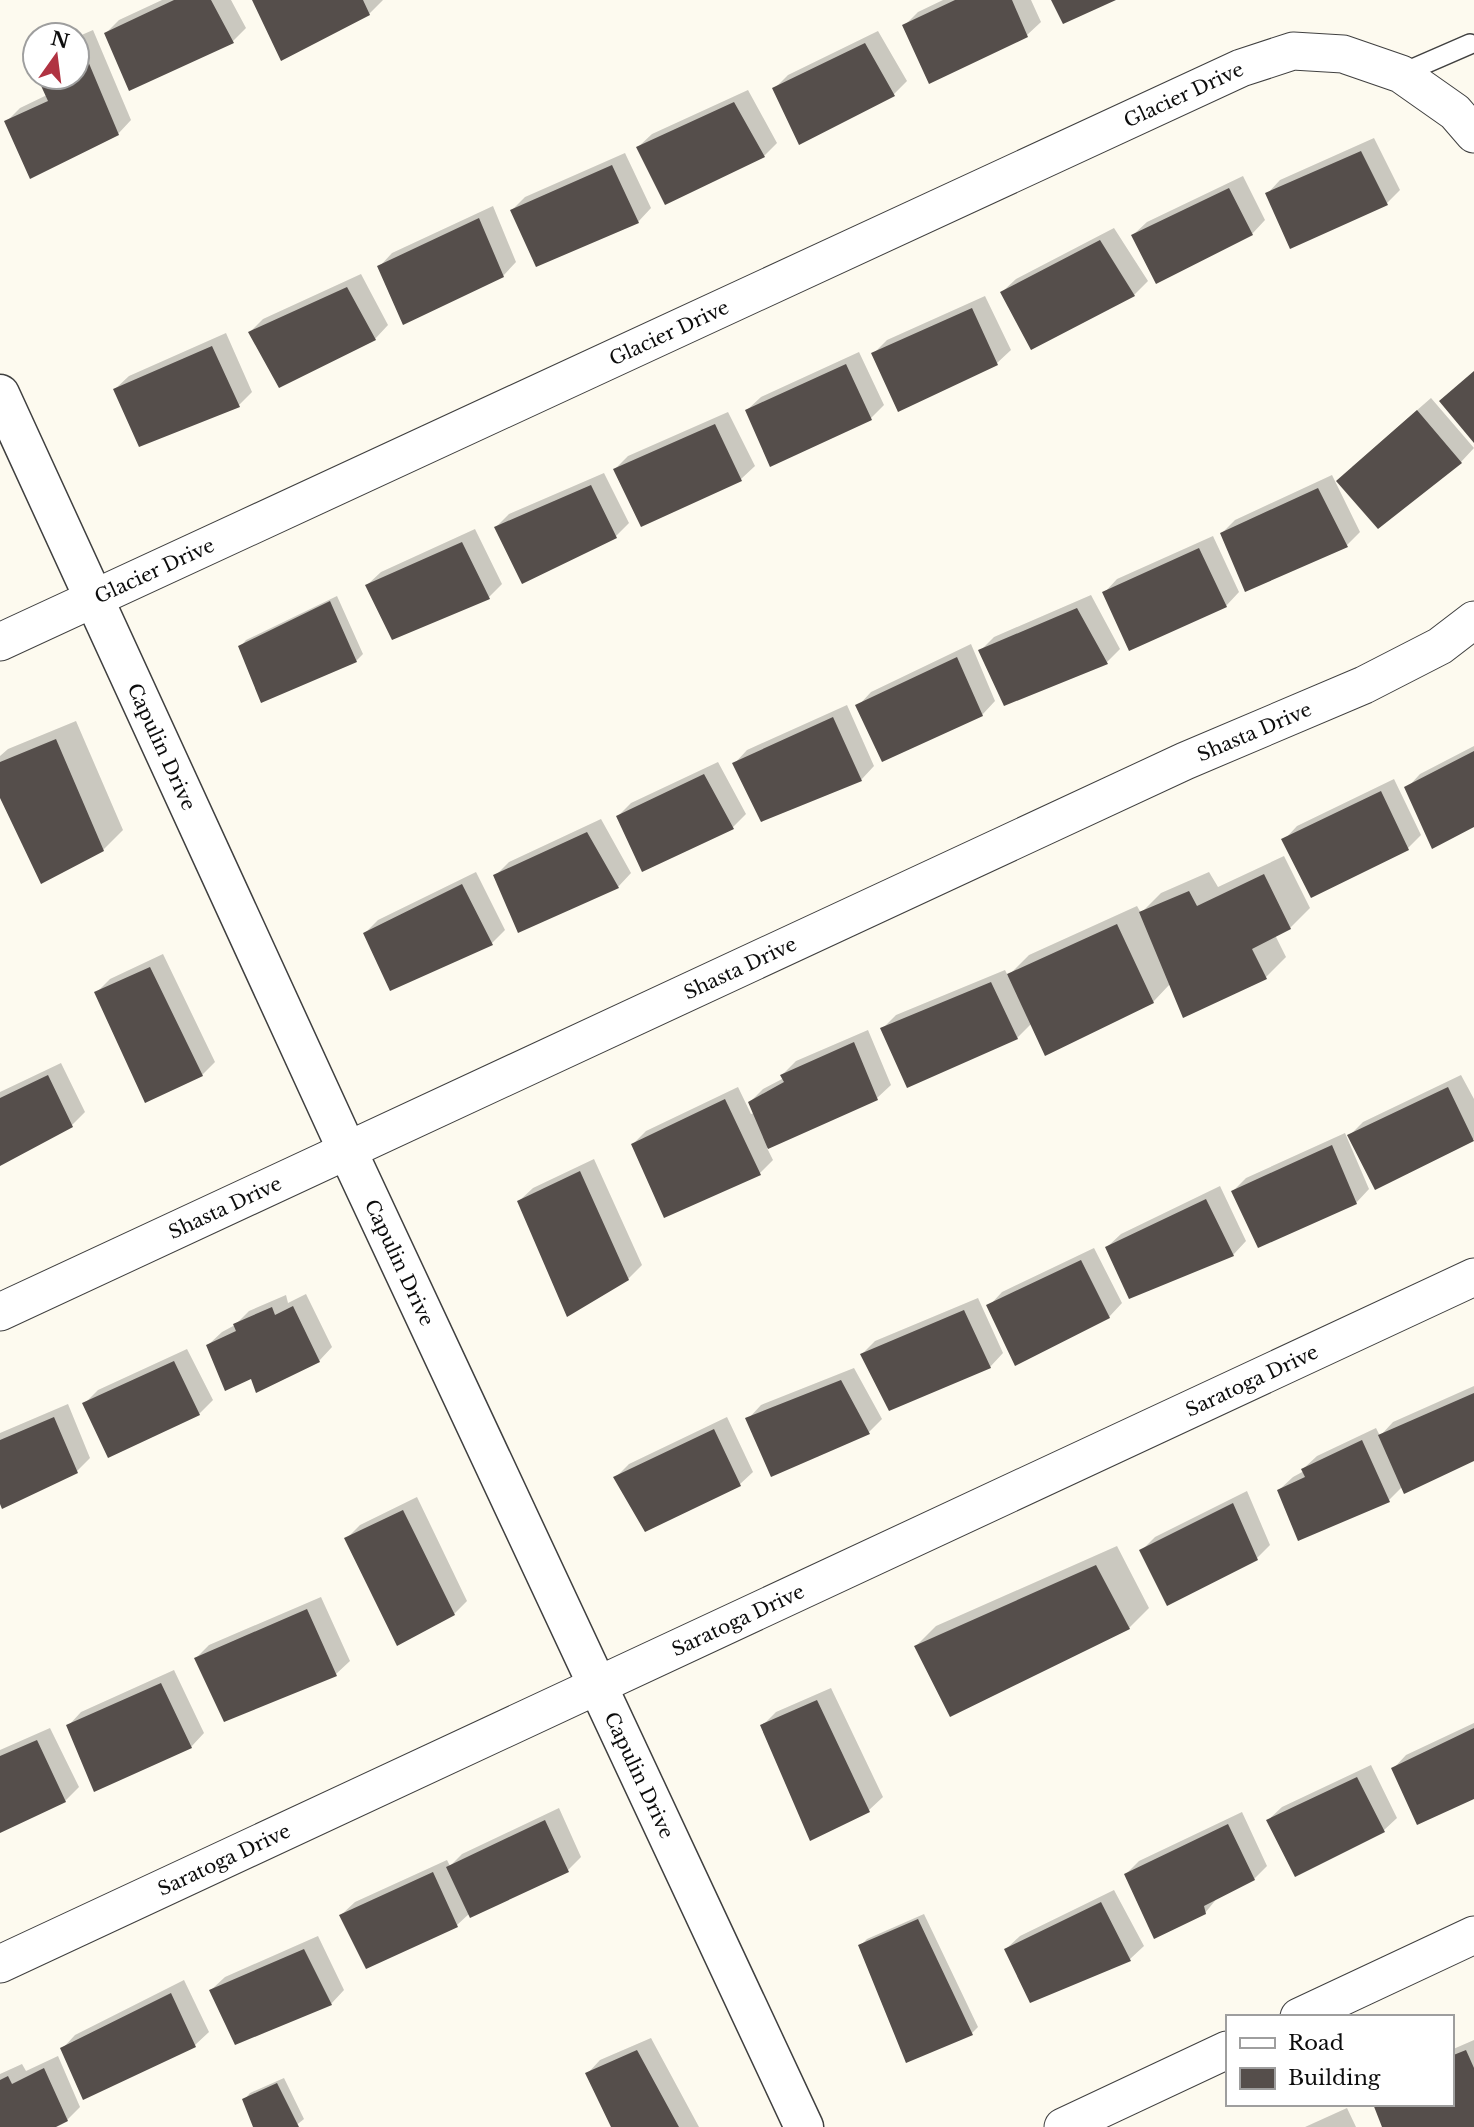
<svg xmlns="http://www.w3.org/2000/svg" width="1474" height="2127" font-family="'Libre Baskerville',serif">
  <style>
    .shadow { fill: #0003 }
    .building { fill: #554e4b }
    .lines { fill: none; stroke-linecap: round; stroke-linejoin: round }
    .service-casing { stroke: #404040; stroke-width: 22 }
    .minor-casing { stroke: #404040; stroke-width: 39 }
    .tertiary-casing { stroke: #404040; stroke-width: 41 }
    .service { stroke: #fff; stroke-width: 19 }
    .minor { stroke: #fff; stroke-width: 37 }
    .tertiary { stroke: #fff; stroke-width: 38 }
    .labels { text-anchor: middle; stroke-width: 7; stroke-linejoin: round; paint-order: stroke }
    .street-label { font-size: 19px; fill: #0d0d0d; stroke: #fff }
  </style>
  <rect width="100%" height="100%" fill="#fdfaef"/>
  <!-- shadow -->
  <path class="shadow" d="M162 0H231L246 28 233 41 106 33 119 20Z
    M254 0H383L369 14 281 58Z
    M943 0H1031L1041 22 1027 35 905 25 918 12Z
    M93 30 131 120 118 134 6 122 20 108 47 95 39 77H77V37Z
    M878 31 907 81 894 94 800 143 774 89 788 75Z
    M748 90 777 143 764 156 638 147 652 134Z
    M1374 138 1400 190 1387 203 1267 194 1280 180Z
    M625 153 651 208 638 222 512 210 525 197Z
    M1243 176 1265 220 1252 234 1133 235 1147 222Z
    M493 206 516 262 503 276 379 267 392 253Z
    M1114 228 1148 281 1134 295 1031 347 1002 292 1016 279Z
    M361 274 388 325 375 339 250 332 263 319Z
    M985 296 1011 350 997 363 899 410 873 354 887 340Z
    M226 333 252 392 239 405 115 389 129 376Z
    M859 352 884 405 871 418 747 410 761 397Z
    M1431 398 1474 448 1461 462 1352 467Z
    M728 412 755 466 741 479 615 469 628 456Z
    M604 473 629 523 616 536 496 527 509 514Z
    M1332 475 1360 532 1347 545 1222 533 1235 520Z
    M475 529 502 584 489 597 367 585 381 572Z
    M1213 536 1239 592 1226 606 1104 593 1117 579Z
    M1091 595 1120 649 1107 662 980 651 994 637Z
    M337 596 363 654 356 661 240 647 246 640Z
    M971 644 995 701 982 715 858 706 871 692Z
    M847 705 874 766 861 780 734 764 747 750Z
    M76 721 123 830 103 850 0 794V756L8 749Z
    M1474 746V825L1407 788 1420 774Z
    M718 762 746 814 733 827 618 816 631 803Z
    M1394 779 1421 835 1408 848 1284 840 1297 826Z
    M601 819 631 873 618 887 495 876 509 862Z
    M1284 856 1310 908 1290 928 1275 935 1286 957 1266 977 1170 984 1153 1002 1032 1023 1017 1038 882 1029 896 1015 1005 970 1008 976 1029 955 1137 906 1141 913 1161 893 1209 872 1218 887Z
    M476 872 505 930 492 943 365 933 378 920Z
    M163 954 215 1062 202 1075 96 993 110 979Z
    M868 1030 891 1085 877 1098 767 1148 773 1160 760 1173 633 1144 646 1131 738 1087 751 1114 754 1113 750 1102 763 1089 784 1078 782 1075 796 1061Z
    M61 1063 85 1112 72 1125 0 1164V1092Z
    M1461 1075 1474 1099V1139L1376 1187 1350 1135 1363 1122Z
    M1345 1133 1369 1189 1356 1203 1233 1191 1246 1178Z
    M594 1159 642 1265 628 1279 519 1201 533 1188Z
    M1220 1186 1246 1241 1233 1255 1107 1247 1121 1234Z
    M1094 1248 1122 1303 1109 1317 989 1306 1002 1292Z
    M306 1294 332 1347 319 1361 252 1377 208 1345 222 1332 235 1325 249 1311 286 1295 288 1303Z
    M978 1298 1003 1353 990 1367 862 1354 875 1341Z
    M187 1349 213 1400 199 1414 85 1403 98 1390Z
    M854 1368 882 1419 869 1432 748 1419 761 1405Z
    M1474 1386V1460L1402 1487 1389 1500 1299 1538 1279 1490 1293 1477 1304 1471 1303 1469 1317 1456 1376 1428 1380 1436 1393 1422Z
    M68 1404 90 1458 77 1471 0 1500V1433Z
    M727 1417 753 1472 739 1485 616 1477 629 1464Z
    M1247 1491 1270 1545 1257 1558 1142 1550 1155 1537Z
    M417 1497 467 1601 454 1614 346 1539 360 1525Z
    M1117 1546 1149 1608 1129 1628 916 1646 936 1626Z
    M321 1597 350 1661 336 1674 225 1720 196 1658 209 1645Z
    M174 1670 204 1733 191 1747 68 1726 81 1712Z
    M831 1688 883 1797 869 1810 811 1838 762 1726 776 1712Z
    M1474 1723V1797L1393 1769 1406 1755Z
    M50 1728 79 1787 65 1801 0 1832V1750Z
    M1371 1765 1397 1818 1383 1831 1268 1820 1282 1807Z
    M559 1808 581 1857 568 1870 470 1913 457 1925 366 1967 341 1915 355 1902 447 1860 450 1866 462 1854Z
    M1242 1812 1267 1866 1254 1879 1218 1897 1205 1913 1126 1874 1139 1861Z
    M1114 1890 1144 1946 1130 1959 1031 2001 1006 1949 1020 1936Z
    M924 1914 978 2027 972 2033 860 1946 867 1939Z
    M318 1936 344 1990 331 2004 211 1990 225 1977Z
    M184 1980 209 2032 195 2045 84 2097 62 2049 75 2035Z
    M651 2038 699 2127H613L587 2074 600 2060Z
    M1474 2040V2127H1383L1451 2104V2050Z
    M58 2056 80 2107 67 2120 52 2127H0V2074L22 2064 26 2071Z
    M284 2078 304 2119 294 2127H255L244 2100 250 2093Z
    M1347 2108 1356 2127H1305Z"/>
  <!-- building -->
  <path class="building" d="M174 0H211L234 43 129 91 104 33Z
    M252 0H363L370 15 281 61Z
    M955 0H1012L1028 37 929 84 902 25Z
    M1051 0H1116L1063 24Z
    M80 42 119 135 30 179 4 121 48 101 37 77H77V43Z
    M865 43 895 96 799 145 772 88Z
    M734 102 765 157 665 205 636 147Z
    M1361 151 1388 205 1290 249 1265 193Z
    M612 165 639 223 536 267 510 210Z
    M1229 188 1253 235 1156 284 1131 235Z
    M479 218 504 277 403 325 377 266Z
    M1100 240 1135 296 1031 350 1000 292Z
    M347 287 376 340 279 388 248 332Z
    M972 308 998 365 898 412 871 353Z
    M212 346 240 407 139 447 113 389Z
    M846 364 872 420 770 467 745 410Z
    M1474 371V443L1439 401Z
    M1417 410 1462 463 1378 529 1336 481Z
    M715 424 742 481 641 527 613 469Z
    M591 485 617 538 522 584 494 527Z
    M1318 488 1348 547 1245 592 1220 533Z
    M462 542 490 599 392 640 365 585Z
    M1199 548 1227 607 1129 651 1102 592Z
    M330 601 357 662 261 703 238 646Z
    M1077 608 1108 664 1004 706 978 650Z
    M957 657 983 716 882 762 855 705Z
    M833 717 862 781 761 822 732 763Z
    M56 739 104 851 41 884 0 798V762Z
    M1474 751V827L1432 849 1404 787Z
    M704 774 734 829 642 872 616 816Z
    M1381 791 1409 850 1311 898 1281 839Z
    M587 832 619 888 518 933 493 875Z
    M1264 874 1291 929 1252 949 1267 979 1183 1018 1139 912 1189 891 1197 906Z
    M462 884 493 945 390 991 363 933Z
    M1117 924 1154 1003 1045 1056 1007 974Z
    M150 967 203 1076 145 1103 94 992Z
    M991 982 1018 1039 907 1088 880 1028Z
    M854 1042 878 1100 768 1149 748 1102 784 1082 780 1075Z
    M48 1075 73 1127 0 1166V1098Z
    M1448 1087 1474 1141 1375 1190 1347 1135Z
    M725 1099 761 1175 664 1218 631 1144Z
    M1332 1145 1357 1204 1258 1248 1231 1191Z
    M580 1171 629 1280 567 1317 517 1201Z
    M1206 1199 1234 1256 1129 1299 1105 1247Z
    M1081 1260 1110 1318 1015 1366 986 1305Z
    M293 1306 320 1362 256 1393 251 1379 225 1391 206 1345 236 1331 233 1324 272 1307 275 1315Z
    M964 1310 991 1368 889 1411 860 1354Z
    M174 1361 200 1415 108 1458 82 1403Z
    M841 1380 870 1434 771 1477 745 1418Z
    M1474 1393V1461L1404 1494 1378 1435Z
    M54 1417 78 1473 2 1509 0 1504V1440Z
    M714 1429 741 1486 645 1532 613 1477Z
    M1362 1440 1390 1502 1298 1541 1277 1490 1305 1477 1301 1469Z
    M1233 1503 1258 1560 1167 1606 1139 1550Z
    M403 1510 455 1615 397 1646 344 1538Z
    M1096 1565 1130 1629 950 1717 914 1646Z
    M307 1609 337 1676 224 1722 194 1658Z
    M161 1683 192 1748 94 1792 66 1725Z
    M817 1700 870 1812 810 1841 760 1725Z
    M1474 1728V1799L1417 1825 1391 1768Z
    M37 1740 66 1802 0 1833V1756Z
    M1357 1777 1385 1832 1295 1877 1266 1820Z
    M545 1820 569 1872 470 1918 446 1867Z
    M1228 1824 1255 1880 1204 1906 1206 1914 1154 1939 1124 1874Z
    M433 1872 458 1927 366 1969 339 1915Z
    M1101 1902 1131 1961 1030 2003 1004 1949Z
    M918 1919 973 2035 906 2063 858 1945Z
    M304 1949 332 2005 235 2045 209 1990Z
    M171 1993 196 2047 83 2100 60 2048Z
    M637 2050 679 2127H611L585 2073Z
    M1466 2050 1474 2068V2127H1382L1373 2104H1451V2056Z
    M44 2068 68 2121 56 2127H0V2080L8 2076 12 2084Z
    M277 2083 299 2127H253L242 2099Z"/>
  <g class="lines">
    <!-- service casing -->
    <g class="service-casing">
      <path id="service" d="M1401 74 1470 44"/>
    </g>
    <!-- minor casing -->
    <g class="minor-casing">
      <g id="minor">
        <path id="s1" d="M0 642 1241 68 1293 51 1343 54 1401 74 1455 112 1474 134"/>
        <path id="s2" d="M0 1312 1185 761 1364 685 1440 646 1474 620"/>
        <path id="s3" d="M0 1964 1474 1277"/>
        <path d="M1299 2017 1474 1935"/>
        <path d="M1063 2127 1227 2050"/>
      </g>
    </g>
    <!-- tertiary casing -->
    <g class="tertiary-casing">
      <g id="tertiary">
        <path id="s4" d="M0 394 347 1150 804 2127"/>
      </g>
    </g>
    <!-- service -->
    <use href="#service" class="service"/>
    <!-- minor -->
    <use href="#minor" class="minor"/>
    <!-- tertiary -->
    <use href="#tertiary" class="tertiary"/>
  </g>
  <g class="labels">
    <!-- street labels -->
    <g class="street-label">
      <text dy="7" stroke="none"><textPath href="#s1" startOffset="1304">Glacier Drive</textPath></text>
      <text dy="7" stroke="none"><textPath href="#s1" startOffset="737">Glacier Drive</textPath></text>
      <text dy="7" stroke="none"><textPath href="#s1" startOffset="170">Glacier Drive</textPath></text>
      <text dy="7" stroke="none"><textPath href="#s2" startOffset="1382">Shasta Drive</textPath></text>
      <text dy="7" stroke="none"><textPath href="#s4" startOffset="388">Capulin Drive</textPath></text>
      <text dy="7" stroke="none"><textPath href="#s2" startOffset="816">Shasta Drive</textPath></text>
      <text dy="7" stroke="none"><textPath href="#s2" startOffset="248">Shasta Drive</textPath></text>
      <text dy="7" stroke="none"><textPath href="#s4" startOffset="956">Capulin Drive</textPath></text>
      <text dy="7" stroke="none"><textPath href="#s3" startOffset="1381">Saratoga Drive</textPath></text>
      <text dy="7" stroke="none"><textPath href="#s3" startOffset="814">Saratoga Drive</textPath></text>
      <text dy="7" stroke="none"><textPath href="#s4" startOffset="1522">Capulin Drive</textPath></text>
      <text dy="7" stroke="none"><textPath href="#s3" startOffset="247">Saratoga Drive</textPath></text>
    </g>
  </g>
  <!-- legend -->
  <rect x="1226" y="2015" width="228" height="91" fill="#ffffff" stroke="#9e9e9e" stroke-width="2"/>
  <rect x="1240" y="2038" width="35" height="10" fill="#ffffff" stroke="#9e9e9e" stroke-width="2"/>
  <text x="1288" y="2050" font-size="21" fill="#0d0d0d">Road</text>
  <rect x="1240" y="2068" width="35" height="21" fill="#554e4b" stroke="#9e9e9e" stroke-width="2"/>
  <text x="1288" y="2085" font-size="21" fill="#0d0d0d">Building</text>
  <!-- north arrow -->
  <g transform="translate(56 56) rotate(14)"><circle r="33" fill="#ffffff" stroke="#9e9e9e" stroke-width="2"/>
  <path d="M0-5L12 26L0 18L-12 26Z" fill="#b03342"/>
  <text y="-10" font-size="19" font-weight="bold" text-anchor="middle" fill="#0d0d0d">N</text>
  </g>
</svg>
